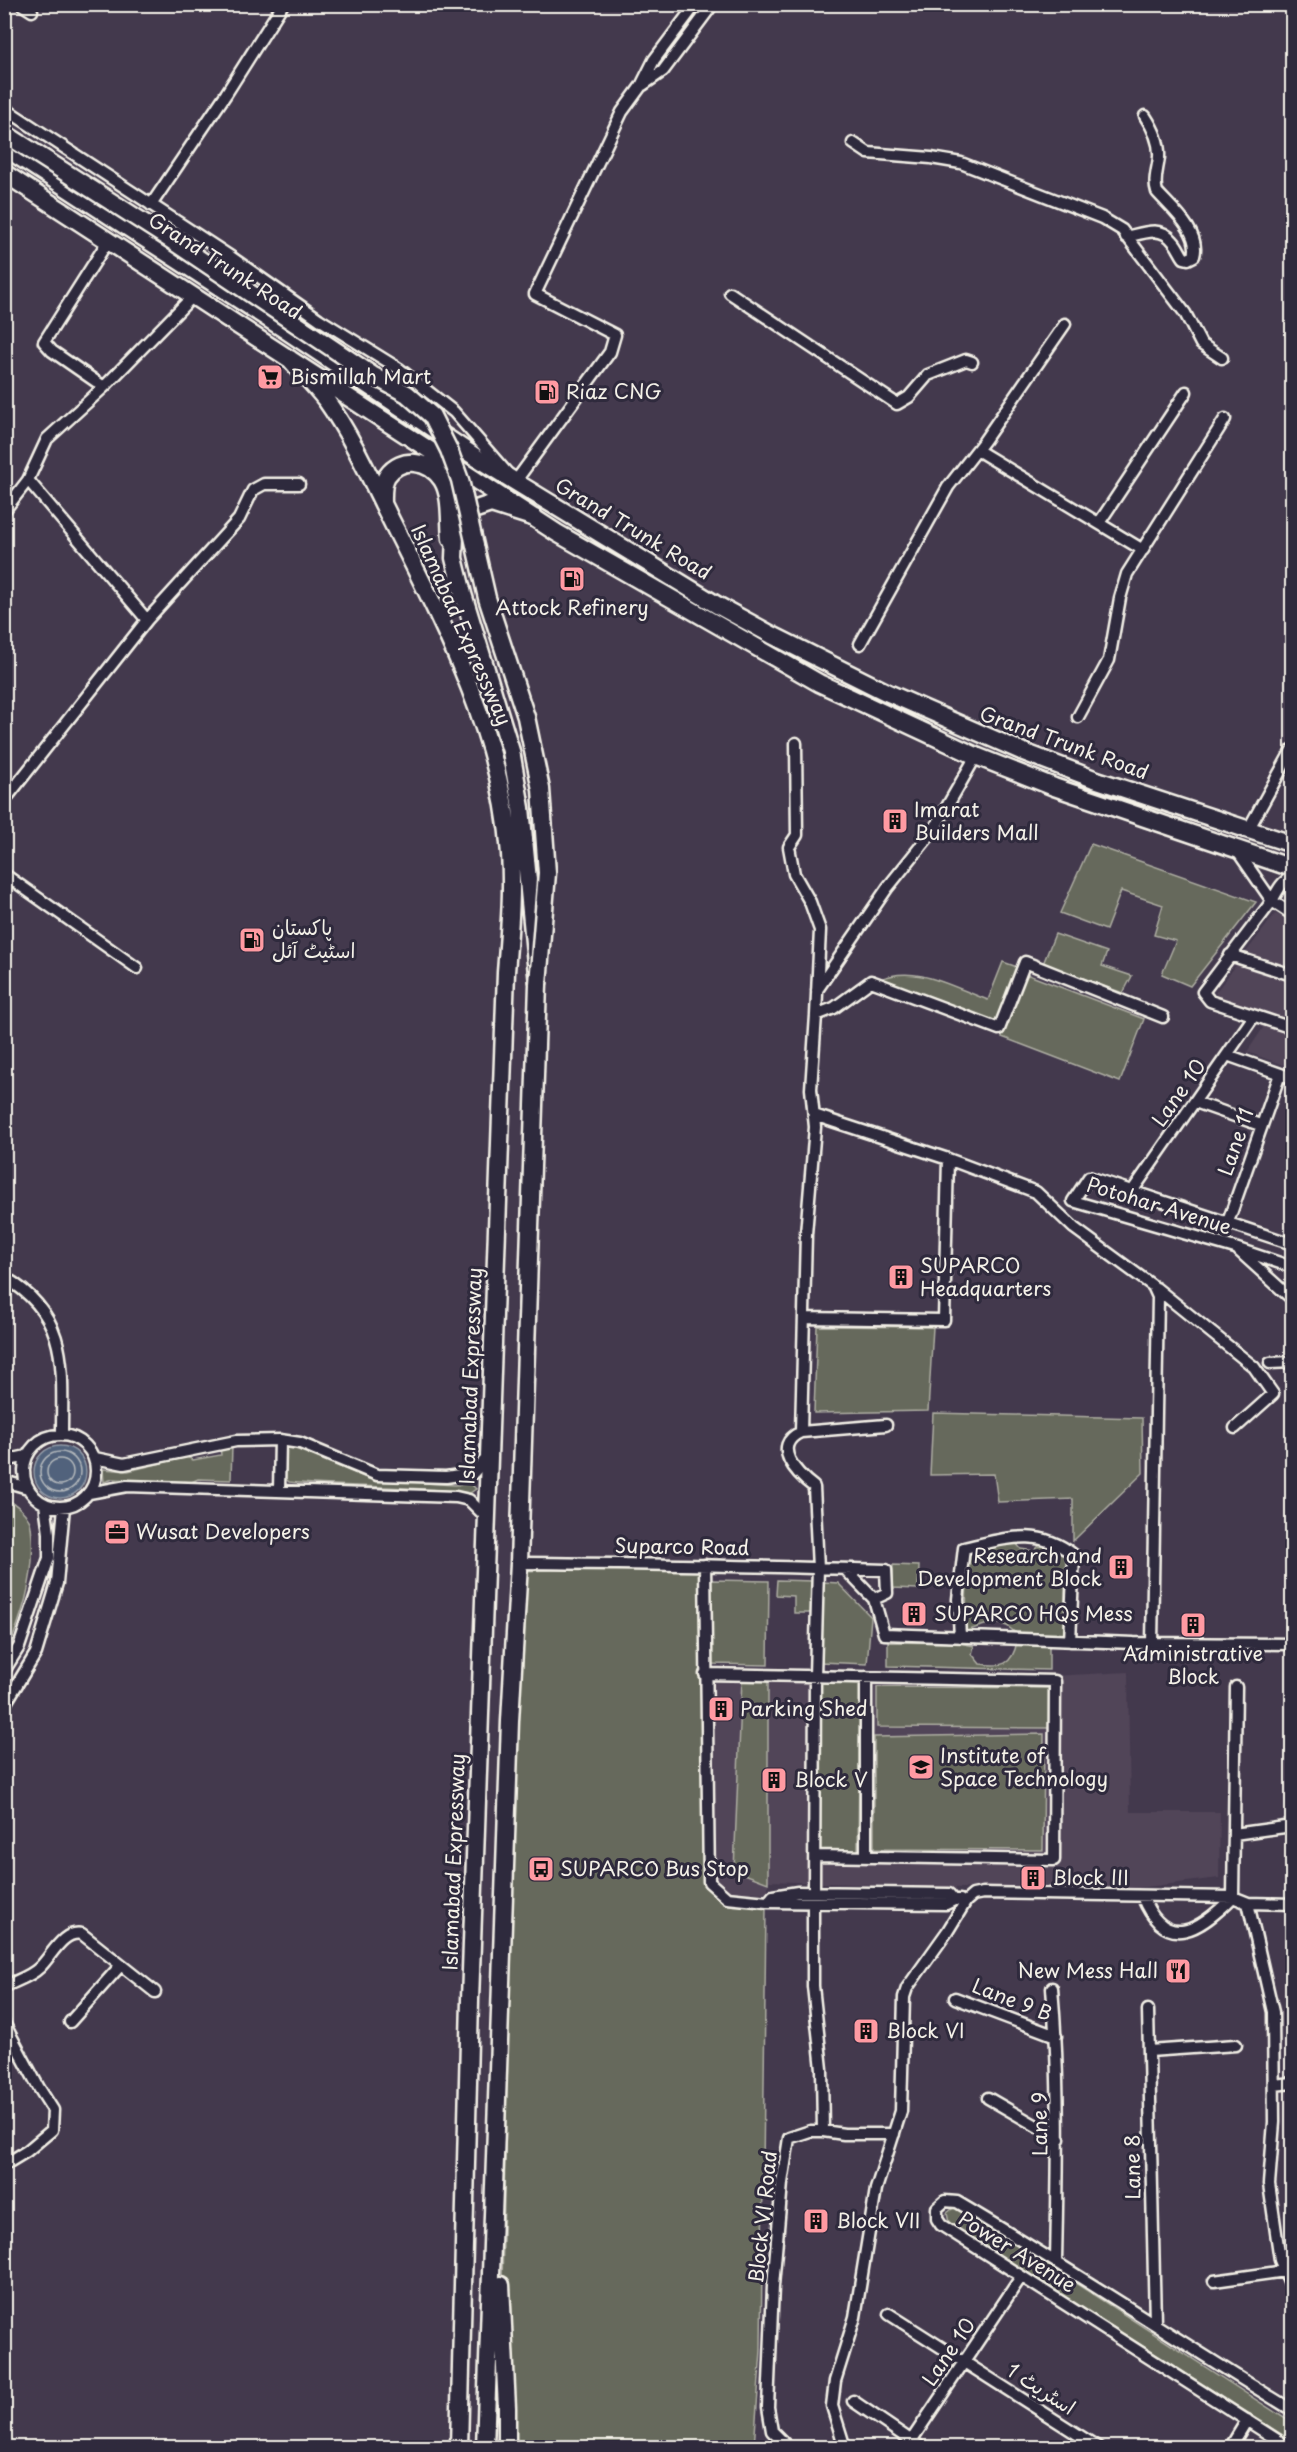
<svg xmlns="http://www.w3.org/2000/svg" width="1297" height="2452" font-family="'Playpen Sans','Playpen Sans Arabic',sans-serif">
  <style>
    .built { fill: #514458 }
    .green { fill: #66695b; stroke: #adada2; stroke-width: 1.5 }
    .water { fill: #51627b; stroke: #929ba7; stroke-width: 1.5 }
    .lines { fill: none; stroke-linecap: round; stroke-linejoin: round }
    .shore { stroke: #b3b8bc; stroke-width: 1.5 }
    .minor-casing { stroke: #f4f1e8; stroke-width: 15 }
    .highway-casing { stroke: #f4f1e8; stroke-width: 21 }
    .minor { stroke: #2f2a3d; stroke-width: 10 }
    .highway { stroke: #2f2a3d; stroke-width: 16 }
    .highway-bridge-casing { stroke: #f4f1e8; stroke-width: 21; stroke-linecap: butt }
    .highway-bridge { stroke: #2f2a3d; stroke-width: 16 }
    .labels { text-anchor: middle; stroke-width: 6; stroke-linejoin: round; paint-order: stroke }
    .street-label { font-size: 20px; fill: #f4f1e8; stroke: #2f2a3d }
    .poi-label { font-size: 20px; fill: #f4f1e8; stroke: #2f2a3d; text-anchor: start }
  </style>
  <rect width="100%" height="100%" fill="#43394d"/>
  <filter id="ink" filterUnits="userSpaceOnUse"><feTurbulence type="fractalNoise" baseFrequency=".0167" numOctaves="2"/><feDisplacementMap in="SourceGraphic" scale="12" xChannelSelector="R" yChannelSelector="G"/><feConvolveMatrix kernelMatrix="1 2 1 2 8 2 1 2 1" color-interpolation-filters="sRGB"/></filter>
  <g filter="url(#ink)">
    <!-- built -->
    <path class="built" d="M1275 914 1292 919V1068L1247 1052 1263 1028 1215 993Z
      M1128 1672 1130 1812H1220L1219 1878 1122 1890 989 1889 768 1881V1893L733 1892 724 1890 716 1885 713 1874 714 1677 1050 1676Z"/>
    <!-- green -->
    <path class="green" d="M1091 844 1256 902 1190 986 1162 974 1176 941 1154 935 1163 905 1121 891 1106 930 1060 913Z
      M1055 934 1107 952 1102 966 1132 976 1123 993 1043 964Z
      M1003 962 1020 968 997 1024 878 980C915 963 952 987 988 1000Z
      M1026 974 1144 1019 1120 1082 1002 1037Z
      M817 1326 933 1327 928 1411 814 1413Z
      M933 1413 1142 1418 1143 1473 1073 1541V1499L998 1502 994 1474 930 1475Z
      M232 1446 231 1480 198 1479 189 1483 113 1479 104 1482 103 1469 128 1471 187 1457 193 1460 221 1455 220 1447Z
      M291 1447 369 1479 454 1485 471 1484 476 1489 470 1493C410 1485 349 1488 289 1482L285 1478V1448Z
      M5 1498C15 1504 23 1509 29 1520 32 1525 31 1532 32 1538 35 1580 21 1619 5 1657Z
      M1015 1542 1021 1549 1034 1551 1042 1543 1066 1554 1064 1634 1016 1633 1007 1626 994 1622 966 1631 967 1555Z
      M705 1565 707 1888 728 1904 766 1906 761 2350 754 2447 498 2448 519 1571Z
      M893 1565 919 1566 918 1589 893 1588Z
      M711 1580 769 1581 768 1665 710 1664Z
      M777 1580 813 1581 812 1613H794V1596L776 1595Z
      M823 1582 838 1583 871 1617 867 1664 820 1662Z
      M888 1642 960 1643 974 1646 972 1654 980 1664C1002 1667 1012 1666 1017 1642L1049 1644V1670L888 1666Z
      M742 1678 768 1682V1883L734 1870Z
      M820 1682H860L858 1852 818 1850Z
      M877 1687 1050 1688V1728L877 1727Z
      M1044 1734 1043 1850 874 1849V1737Z
      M956 2206 1292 2423V2441L949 2223 947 2213Z"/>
    <!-- water -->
    <path class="water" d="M34 1472a26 26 0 1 1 52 0a26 26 0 1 1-52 0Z"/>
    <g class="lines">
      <!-- shore -->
      <path class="shore" d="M40 1472a20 20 0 1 1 40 0a20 20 0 1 1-40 0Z
        M47 1472a13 13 0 1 1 26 0a13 13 0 1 1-26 0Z"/>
      <!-- minor casing -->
      <g class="minor-casing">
        <path id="minor" d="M21 4 32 11
          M643 85 663 71 713 4
          M4 108 231 257 319 319 398 368 454 412 515 482 610 352 615 335 535 294 622 112 641 86 654 60 696 4
          M853 143 868 153 931 158 961 163 1102 218 1122 230 1185 313 1201 344 1222 358
          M151 205 226 94 283 4
          M1126 237C1143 233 1161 225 1173 241 1178 246 1180 253 1184 258L1188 259 1194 256C1201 232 1171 208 1157 192 1153 180 1158 169 1159 157 1160 142 1153 128 1145 116
          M730 293 897 404 909 397 928 375 966 360 972 362
          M104 387 52 351 44 342 108 241
          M977 450 1143 550
          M28 480 147 620
          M4 511 28 480 47 439 104 387 194 295
          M1099 523 1186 392
          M860 644 948 487 984 441 1065 324
          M1078 717 1109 660 1120 598 1127 574 1225 419
          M796 743 797 835 789 847 794 874 810 902 820 930 816 1015
          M4 801 147 620 239 519 253 490 264 484H299
          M1248 830 1292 750
          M1236 849 1272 901C1277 892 1282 880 1292 878
          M4 874 137 968
          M1292 914 1272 901 1203 992 1210 1001 1292 1028
          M1230 955 1292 975
          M817 990 888 887 933 831 976 756
          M1227 1055 1292 1078
          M1195 1102 1260 1125
          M948 1159 1036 1192 1074 1228 1153 1286 1158 1297 1152 1643
          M1133 1190 1254 1016
          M1228 1222 1280 1074
          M1292 1244 1089 1177 1073 1201 1235 1248 1292 1267
          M1239 1251 1292 1299
          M4 1277C70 1315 62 1368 62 1434
          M1156 1288 1254 1367 1273 1394 1235 1428
          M804 1318 944 1320 948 1159 814 1115
          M1270 1363 1292 1362
          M801 1432 806 1234 815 1127 811 1089 816 1015 834 1008 871 981 999 1029 1025 962 1163 1017
          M24 1471a36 36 0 1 1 72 0a36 36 0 1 1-72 0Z
          M95 1458 124 1464 236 1441 280 1440 300 1443 377 1475 446 1477 473 1473 488 1457
          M4 1461 27 1456
          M4 1481 28 1488
          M279 1490 280 1440
          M89 1493 127 1486 456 1497 469 1500 487 1518
          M519 1563C642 1564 764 1566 886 1570L887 1593 874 1599 845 1569
          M705 1565 709 1882 727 1898 767 1902 946 1904 954 1900
          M874 1599 884 1634 1134 1643 1292 1644
          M960 1637 958 1599 964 1548C1005 1539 1038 1526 1074 1555L1070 1641
          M4 1671 19 1647 49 1558V1533L45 1504
          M705 1674 1055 1681 1054 1860 815 1856
          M4 1706 36 1653 57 1583 64 1507
          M1234 1834 1292 1826
          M866 1857V1677
          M814 1892 815 1676 818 1568 814 1487C797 1474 770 1446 801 1432L886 1425
          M1142 1896C1166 1954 1200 1930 1233 1897L1236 1687
          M768 1902 773 1896 798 1892 949 1894 954 1900H960
          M1248 1903 1292 1904
          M4 1987C15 1981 30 1977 39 1968 52 1956 62 1930 82 1934L155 1992
          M1052 1988C1060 2079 1058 2169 1056 2260
          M955 1998 1056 2036
          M1148 2010 1155 2323
          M70 2022 121 1965
          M4 2023 39 2088 53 2110 52 2130 27 2151 4 2165
          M1149 2051 1236 2045
          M1274 2085 1292 2083
          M988 2098 1059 2139
          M823 2131 844 2134H894
          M1214 2281 1292 2270
          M889 2314 1099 2448
          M853 2401 922 2448
          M789 2448 772 2431 768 2407 773 2286 782 2183 789 2138 810 2131H823L822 2069 813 1986V1903
          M845 2448 832 2406 835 2381 855 2317 876 2189 901 2111 904 1997 907 1988 947 1932 966 1901 973 1895 983 1893 1233 1897 1248 1903 1273 2012 1274 2122 1269 2184 1280 2260 1292 2288
          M910 2448 911 2441 1021 2277
          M1230 2448 1247 2420
          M1290 2448 941 2225 937 2219V2208L945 2201 957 2202C1071 2269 1180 2342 1292 2410"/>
      </g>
      <!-- highway casing -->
      <g class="highway-casing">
        <path id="highway" d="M4 147 281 327 483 462 717 605 772 635 886 692 1021 751 1094 779 1292 844
          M4 173 557 533 819 683 976 756 1054 787 1292 868
          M290 359C302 373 315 386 326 400 355 441 374 487 397 532 448 633 502 739 510 854 513 893 509 933 506 972L470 2000 459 2448
          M383 504C383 495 382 484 387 476 401 456 429 460 442 480 452 496 449 520 451 539
          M501 2285 507 2408V2448
          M485 2448 510 1721 519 1563 538 984 521 808 511 751 463 594 454 558 455 536 461 520 473 510 491 504 535 518"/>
      </g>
      <!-- minor -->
      <use href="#minor" class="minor"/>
      <!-- highway -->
      <use href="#highway" class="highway"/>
      <!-- highway-bridge casing -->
      <g class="highway-bridge-casing">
        <path id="highway-bridge" d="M4 133 171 240 372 375 407 394 432 416 449 450 460 480 487 598 526 717 541 789 547 873 538 984"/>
      </g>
      <!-- highway-bridge -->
      <use href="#highway-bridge" class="highway-bridge"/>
    </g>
  </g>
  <!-- icons -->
  <defs>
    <g id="supermarket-square" transform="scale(1.35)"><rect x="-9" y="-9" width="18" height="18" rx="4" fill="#ff9aa2" stroke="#2f2a3d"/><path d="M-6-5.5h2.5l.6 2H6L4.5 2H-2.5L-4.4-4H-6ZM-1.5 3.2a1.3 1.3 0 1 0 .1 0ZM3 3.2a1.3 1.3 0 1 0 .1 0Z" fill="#111"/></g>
    <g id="fuel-square" transform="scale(1.35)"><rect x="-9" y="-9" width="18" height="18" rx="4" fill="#ff9aa2" stroke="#2f2a3d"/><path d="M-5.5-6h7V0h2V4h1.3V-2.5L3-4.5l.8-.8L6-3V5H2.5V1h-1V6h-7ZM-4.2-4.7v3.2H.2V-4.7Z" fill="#111"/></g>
    <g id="building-square" transform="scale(1.35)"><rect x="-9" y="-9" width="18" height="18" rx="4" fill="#ff9aa2" stroke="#2f2a3d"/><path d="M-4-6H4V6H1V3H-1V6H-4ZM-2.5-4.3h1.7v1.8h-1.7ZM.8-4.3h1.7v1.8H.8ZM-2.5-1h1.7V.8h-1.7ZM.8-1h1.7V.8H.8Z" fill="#111"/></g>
    <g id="office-square" transform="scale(1.35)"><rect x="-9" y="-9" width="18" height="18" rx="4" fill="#ff9aa2" stroke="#2f2a3d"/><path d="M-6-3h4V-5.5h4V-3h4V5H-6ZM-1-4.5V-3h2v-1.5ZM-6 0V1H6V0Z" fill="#111"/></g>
    <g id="university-square" transform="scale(1.35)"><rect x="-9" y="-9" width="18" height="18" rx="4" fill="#ff9aa2" stroke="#2f2a3d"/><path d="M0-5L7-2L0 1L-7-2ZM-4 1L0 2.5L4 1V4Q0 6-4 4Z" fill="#111"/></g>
    <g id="bus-square" transform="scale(1.35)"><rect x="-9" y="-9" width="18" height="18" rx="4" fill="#ff9aa2" stroke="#2f2a3d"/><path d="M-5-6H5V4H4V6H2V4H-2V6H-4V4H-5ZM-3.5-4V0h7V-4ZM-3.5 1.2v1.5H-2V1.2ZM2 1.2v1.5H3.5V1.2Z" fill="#111"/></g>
    <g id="restaurant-square" transform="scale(1.35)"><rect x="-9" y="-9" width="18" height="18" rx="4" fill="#ff9aa2" stroke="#2f2a3d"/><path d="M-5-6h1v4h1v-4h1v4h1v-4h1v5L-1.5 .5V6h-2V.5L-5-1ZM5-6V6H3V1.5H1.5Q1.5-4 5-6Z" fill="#111"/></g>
  </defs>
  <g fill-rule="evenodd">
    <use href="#supermarket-square" x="270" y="377"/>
    <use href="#fuel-square" x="547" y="392"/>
    <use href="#fuel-square" x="572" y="579"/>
    <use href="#building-square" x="895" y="821"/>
    <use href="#fuel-square" x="252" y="940"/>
    <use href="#building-square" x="901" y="1277"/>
    <use href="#office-square" x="117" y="1532"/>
    <use href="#building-square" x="1121" y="1567"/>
    <use href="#building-square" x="914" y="1614"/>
    <use href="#building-square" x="1193" y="1625"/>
    <use href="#building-square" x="721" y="1709"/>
    <use href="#university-square" x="921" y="1767"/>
    <use href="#building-square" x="774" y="1780"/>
    <use href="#bus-square" x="541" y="1869"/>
    <use href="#building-square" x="1033" y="1878"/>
    <use href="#restaurant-square" x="1178" y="1971"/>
    <use href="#building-square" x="866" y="2031"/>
    <use href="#building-square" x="816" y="2221"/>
  </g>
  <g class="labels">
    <!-- street labels -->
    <g class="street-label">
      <text transform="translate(225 266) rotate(33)" y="7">Grand Trunk Road</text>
      <text transform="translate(633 529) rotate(31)" y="7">Grand Trunk Road</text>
      <text transform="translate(461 625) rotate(66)" y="7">Islamabad Expressway</text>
      <text transform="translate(1064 743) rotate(20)" y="7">Grand Trunk Road</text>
      <text transform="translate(1179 1093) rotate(-55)" y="7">Lane 10</text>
      <text transform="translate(1236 1142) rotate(-71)" y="7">Lane 11</text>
      <text transform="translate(1159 1206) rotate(17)" y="7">Potohar Avenue</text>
      <text transform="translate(471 1376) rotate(-88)" y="7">Islamabad Expressway</text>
      <text transform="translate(682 1547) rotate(1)" y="7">Suparco Road</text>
      <text transform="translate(454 1862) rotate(-88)" y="7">Islamabad Expressway</text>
      <text transform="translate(1012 2000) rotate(21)" y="7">Lane 9 B</text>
      <text transform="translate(1040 2124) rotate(-91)" y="7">Lane 9</text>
      <text transform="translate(1133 2167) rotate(-91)" y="7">Lane 8</text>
      <text transform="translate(763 2217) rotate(-84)" y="7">Block VI Road</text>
      <text transform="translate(1017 2252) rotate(32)" y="7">Power Avenue</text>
      <text transform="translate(949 2352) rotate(-56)" y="7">Lane 10</text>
      <text transform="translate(1041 2389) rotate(33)" y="7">اسٹریٹ 1</text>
    </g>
    <!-- poi labels -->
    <g class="poi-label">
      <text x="290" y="384">Bismillah Mart</text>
      <text x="566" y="399">Riaz CNG</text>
      <text x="572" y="615" text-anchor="middle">Attock Refinery</text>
      <text x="914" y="817">Imarat<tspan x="914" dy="23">Builders Mall</tspan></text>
      <text x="272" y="935">پاکستان<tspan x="272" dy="23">اسٹیٹ آئل</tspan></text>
      <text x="920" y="1273">SUPARCO<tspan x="920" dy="23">Headquarters</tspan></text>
      <text x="136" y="1539">Wusat Developers</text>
      <text x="1102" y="1563" text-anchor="end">Research and<tspan x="1102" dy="23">Development Block</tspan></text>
      <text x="934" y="1621">SUPARCO HQs Mess</text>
      <text x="1193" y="1661" text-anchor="middle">Administrative<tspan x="1193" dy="23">Block</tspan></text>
      <text x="740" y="1716">Parking Shed</text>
      <text x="940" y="1763">Institute of<tspan x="940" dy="23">Space Technology</tspan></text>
      <text x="794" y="1787">Block V</text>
      <text x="560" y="1876">SUPARCO Bus Stop</text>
      <text x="1052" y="1885">Block III</text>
      <text x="1158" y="1978" text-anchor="end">New Mess Hall</text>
      <text x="886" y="2038">Block VI</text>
      <text x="836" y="2228">Block VII</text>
    </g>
  </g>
  <!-- margin -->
  <rect width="1297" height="2452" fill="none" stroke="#2f2a3d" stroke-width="24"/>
  <rect x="12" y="12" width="1273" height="2428" fill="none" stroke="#f4f1e8" stroke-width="2" filter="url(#ink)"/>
</svg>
